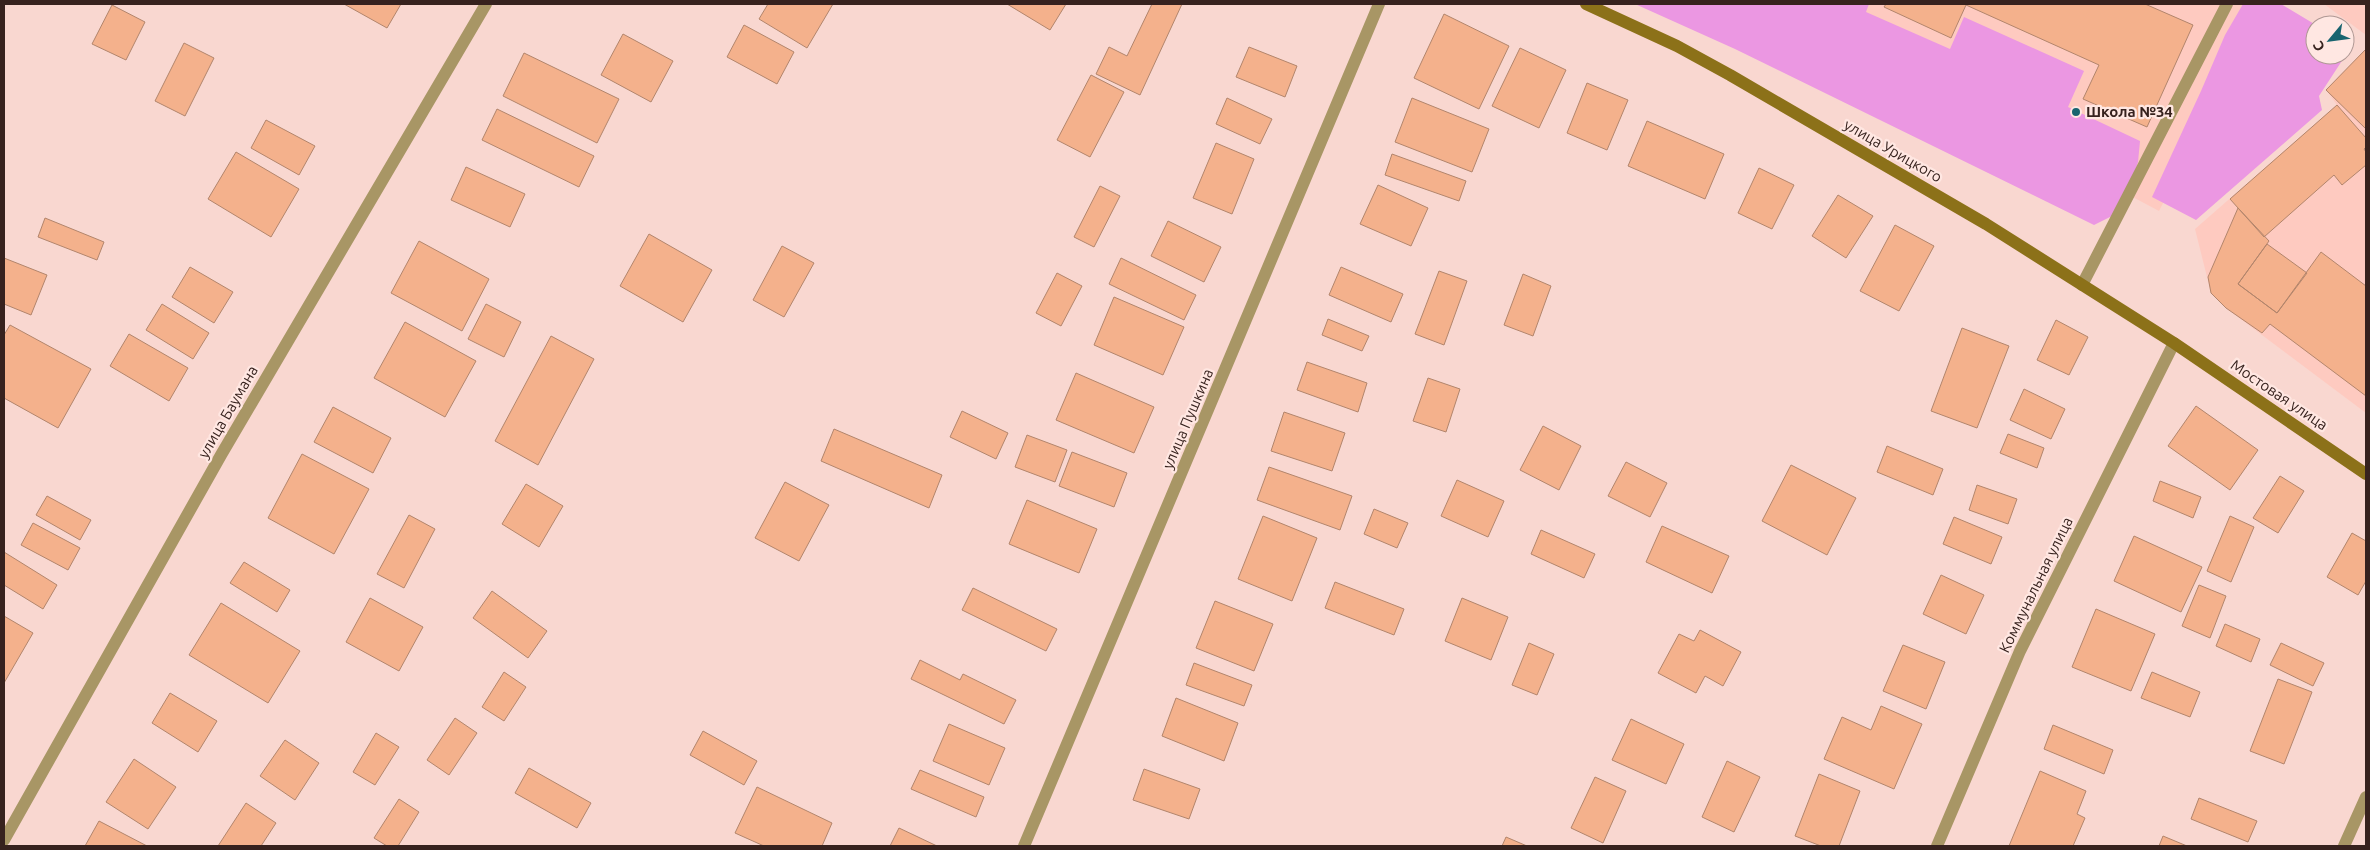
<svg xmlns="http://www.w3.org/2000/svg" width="2370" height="850" font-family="Ubuntu,sans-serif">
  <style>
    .built { fill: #fecac0 }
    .green { fill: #eb97e2 }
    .building { fill: #f4b18c; stroke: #b2856c }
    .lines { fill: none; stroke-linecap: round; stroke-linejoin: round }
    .service { stroke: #a89665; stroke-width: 12 }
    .minor { stroke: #a89665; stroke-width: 12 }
    .tertiary { stroke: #a89665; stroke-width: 12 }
    .secondary { stroke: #8c7119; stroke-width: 12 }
    .poi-dot { fill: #19646f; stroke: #ffe7e2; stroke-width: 2 }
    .labels { text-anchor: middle; stroke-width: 4.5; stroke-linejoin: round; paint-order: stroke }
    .poi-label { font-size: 15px; font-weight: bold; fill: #37221e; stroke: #ffe7e2; text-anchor: start }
    .street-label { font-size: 15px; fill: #37221e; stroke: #ffe7e2 }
  </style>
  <rect width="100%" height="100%" fill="#f9d7d0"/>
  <!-- built -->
  <path class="built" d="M1769 4H2263L2159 211Z
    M2324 4H2366V35Z
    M2366 49V413L2226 308 2211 293 2195 229 2337 105 2326 90Z"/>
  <!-- green -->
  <path class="green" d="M1635 4H1869L1866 12 1950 49 1964 17 2084 71 2068 107 2140 141 2138 162 2131 186 2112 216 2094 225 1735 49Z
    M2243 4H2281L2316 25 2315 55H2345V51L2347 53 2319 96 2322 110 2196 220 2152 197 2201 91 2225 35Z"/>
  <!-- building -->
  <path class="building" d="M344 4H401L387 28Z
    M768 4H833L807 48 759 19Z
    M1007 4H1066L1050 30Z
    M1152 4H1182L1140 95 1096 74 1109 47 1127 56Z
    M1886 4H2145L2193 25 2147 127 2083 99 2099 65 1966 5 1951 38 1884 7Z
    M112 5 145 22 126 60 92 44Z
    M1444 14 1509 46 1479 109 1414 78Z
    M744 25 794 52 777 84 727 57Z
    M623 34 673 61 651 102 601 75Z
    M184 43 214 58 185 116 155 101Z
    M1249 47 1297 66 1285 97 1236 77Z
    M1520 48 1566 70 1539 128 1492 106Z
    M2366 49V129L2326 90Z
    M524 53 619 99 597 143 503 96Z
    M1091 75 1124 92 1090 157 1057 140Z
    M1587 83 1628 100 1607 150 1567 133Z
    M1227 98 1272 119 1260 144 1216 124Z
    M1412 98 1489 129 1472 172 1395 142Z
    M2337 105 2366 138V147L2364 149 2366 152V165L2342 185 2334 175 2264 237 2230 199Z
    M497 109 594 156 579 187 482 140Z
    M266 120 315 146 299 175 251 148Z
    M1647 121 1724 154 1705 199 1628 166Z
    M1216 143 1254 159 1232 214 1193 198Z
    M236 152 299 189 271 237 208 199Z
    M1392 154 1466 181 1459 201 1385 175Z
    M466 167 525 194 510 227 451 200Z
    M1759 168 1794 185 1772 229 1738 213Z
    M1378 185 1428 208 1411 246 1360 224Z
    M1100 186 1120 196 1094 247 1074 237Z
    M1838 195 1873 216 1846 258 1812 236Z
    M2238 208 2269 241 2238 284 2277 313 2321 252 2366 286V396L2270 324 2262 333 2226 308 2211 293 2208 277Z
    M45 218 104 242 97 260 38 237Z
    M1168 221 1221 247 1204 282 1151 256Z
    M1895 225 1934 246 1899 311 1860 291Z
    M649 234 712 270 683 322 620 286Z
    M419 241 489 279 462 331 391 293Z
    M2267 244 2307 273 2277 313 2238 284Z
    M782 246 814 263 784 317 753 300Z
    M4 258 47 275 31 315 4 304Z
    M1121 258 1196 295 1184 320 1109 284Z
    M190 267 233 292 214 323 172 297Z
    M1341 267 1403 294 1391 322 1329 295Z
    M1439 271 1467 281 1444 345 1415 334Z
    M1057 273 1082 286 1061 326 1036 313Z
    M1523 274 1551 286 1533 336 1504 325Z
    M1114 297 1184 327 1163 375 1094 345Z
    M162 304 209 333 193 359 146 330Z
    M486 304 521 322 504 357 468 339Z
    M1328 319 1369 336 1362 351 1322 335Z
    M2056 320 2088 337 2069 375 2037 360Z
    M405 322 476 361 445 417 374 378Z
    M10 325 91 369 58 428 4 398V335Z
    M1962 328 2009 346 1977 428 1931 411Z
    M129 334 188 368 169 401 110 366Z
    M551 336 594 359 538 465 495 441Z
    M1307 362 1367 383 1358 412 1297 390Z
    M1076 373 1154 407 1134 453 1056 420Z
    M1428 378 1460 389 1446 432 1413 421Z
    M2024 389 2065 409 2051 439 2010 420Z
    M2196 406 2258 450 2230 490 2168 446Z
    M333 407 391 438 373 473 314 442Z
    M962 411 1008 433 996 459 950 437Z
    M1284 412 1345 433 1332 471 1271 451Z
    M1543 426 1581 446 1559 490 1520 470Z
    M834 429 942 475 929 508 821 461Z
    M2008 434 2044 448 2037 468 2000 453Z
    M1027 435 1067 450 1055 482 1015 467Z
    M1887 446 1943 469 1933 495 1877 472Z
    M1072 452 1127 473 1114 507 1059 486Z
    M302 454 369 489 334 554 268 518Z
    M1626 462 1667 483 1650 517 1608 496Z
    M1791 465 1856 498 1827 555 1762 521Z
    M1269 467 1352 496 1340 530 1257 500Z
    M2280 476 2304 491 2278 533 2253 518Z
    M1457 480 1504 501 1488 537 1441 516Z
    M2160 481 2201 497 2193 518 2153 501Z
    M785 482 829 505 799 561 755 538Z
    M526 484 563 506 539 547 502 524Z
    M1977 485 2017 499 2008 524 1969 510Z
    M47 496 91 520 80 540 36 515Z
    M1027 500 1097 529 1079 573 1009 544Z
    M1374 509 1408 523 1397 548 1364 534Z
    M409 515 435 529 404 588 377 574Z
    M1263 516 1317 538 1292 601 1238 579Z
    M2230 516 2254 527 2231 582 2207 571Z
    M1954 517 2002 537 1991 564 1943 544Z
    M33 523 80 548 68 570 21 545Z
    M1662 526 1729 556 1712 593 1646 562Z
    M1541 530 1595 554 1584 578 1531 554Z
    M2352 533 2366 541V581L2358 595 2327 577Z
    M2134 536 2202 567 2181 612 2114 581Z
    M4 552 57 585 43 609 4 585Z
    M244 562 290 590 277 612 230 583Z
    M1941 575 1984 595 1966 634 1923 614Z
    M1335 582 1404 609 1394 635 1325 608Z
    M2199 585 2226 596 2210 638 2182 626Z
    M973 588 1057 629 1046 651 962 610Z
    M492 591 547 631 528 658 473 618Z
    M370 598 423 627 399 671 346 642Z
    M1462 598 1508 617 1491 660 1445 641Z
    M1215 601 1273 624 1254 671 1196 648Z
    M221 603 300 651 268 703 189 655Z
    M2096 609 2155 634 2131 691 2072 667Z
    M4 616 33 633 4 683Z
    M2225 624 2260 639 2251 662 2216 646Z
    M1700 630 1741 652 1723 686 1705 676 1696 693 1658 673 1679 634 1694 641Z
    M1529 643 1554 654 1537 695 1512 685Z
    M2281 643 2324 663 2313 686 2270 665Z
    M1903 645 1945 662 1926 709 1883 691Z
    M920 660 960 680 963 674 1016 700 1004 724 911 679Z
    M1194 663 1252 685 1244 706 1186 685Z
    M504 672 526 687 504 721 482 707Z
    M2152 672 2200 692 2190 717 2141 698Z
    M2278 679 2312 692 2284 764 2250 751Z
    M170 693 217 721 198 752 152 723Z
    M1176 698 1238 723 1224 761 1162 736Z
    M1881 706 1922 724 1894 789 1824 759 1842 717 1871 730Z
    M455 718 477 733 449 775 427 760Z
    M1631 719 1684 744 1666 784 1612 760Z
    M949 724 1005 748 989 785 933 761Z
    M2053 725 2113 750 2104 774 2044 749Z
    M703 731 757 761 744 785 690 755Z
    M376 733 399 747 375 785 353 772Z
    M285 740 319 763 295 800 260 776Z
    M134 759 176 787 148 829 106 802Z
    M1727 761 1760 777 1734 832 1702 817Z
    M529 768 591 803 577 828 515 793Z
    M1144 769 1200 789 1189 819 1133 800Z
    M920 770 984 797 976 817 911 789Z
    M2040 771 2086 791 2077 814 2085 818 2073 846H2009Z
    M1819 774 1860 791 1839 846H1821L1795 836Z
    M1595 777 1626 791 1603 843 1571 828Z
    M757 787 832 823 822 846H764L735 833Z
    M2199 798 2257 821 2248 842 2191 819Z
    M399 799 419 812 398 846H387L374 838Z
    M246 803 276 823 261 846H218Z
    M99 821 147 846H85Z
    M899 828 937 846H890Z
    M2163 836 2187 846H2159Z
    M1506 837 1527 846H1502Z"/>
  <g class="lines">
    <!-- service -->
    <path class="service" d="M2082 285 2227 4"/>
    <!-- minor -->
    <path class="minor" d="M4 840 221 455 486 4
      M1024 846 1379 4
      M1937 846 2020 651 2174 343"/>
    <!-- tertiary -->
    <path class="tertiary" d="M2344 846 2366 797"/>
    <!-- secondary -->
    <path class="secondary" d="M1586 4 1677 46 1730 75 1986 224 2174 343 2366 474"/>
  </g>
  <!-- markers -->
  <circle class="poi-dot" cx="2076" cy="112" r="5"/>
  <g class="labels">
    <!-- poi labels -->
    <g class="poi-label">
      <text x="2086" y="117">Школа №34</text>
    </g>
    <!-- street labels -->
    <g class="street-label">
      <text transform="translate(1893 151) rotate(30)" y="5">улица Урицкого</text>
      <text transform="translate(2279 395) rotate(34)" y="5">Мостовая улица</text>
      <text transform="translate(228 412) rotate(-60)" y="5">улица Баумана</text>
      <text transform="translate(1188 419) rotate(-67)" y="5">улица Пушкина</text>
      <text transform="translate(2036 585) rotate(-64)" y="5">Коммунальная улица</text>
    </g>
  </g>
  <!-- border -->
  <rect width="2370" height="850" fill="none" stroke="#37221e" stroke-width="10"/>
  <!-- north arrow -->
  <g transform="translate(2330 40) rotate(241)"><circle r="24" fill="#ffe7e2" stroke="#af9894"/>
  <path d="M0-4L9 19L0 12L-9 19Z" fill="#19646f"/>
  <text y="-8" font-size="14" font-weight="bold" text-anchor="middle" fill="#37221e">С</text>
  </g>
</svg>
